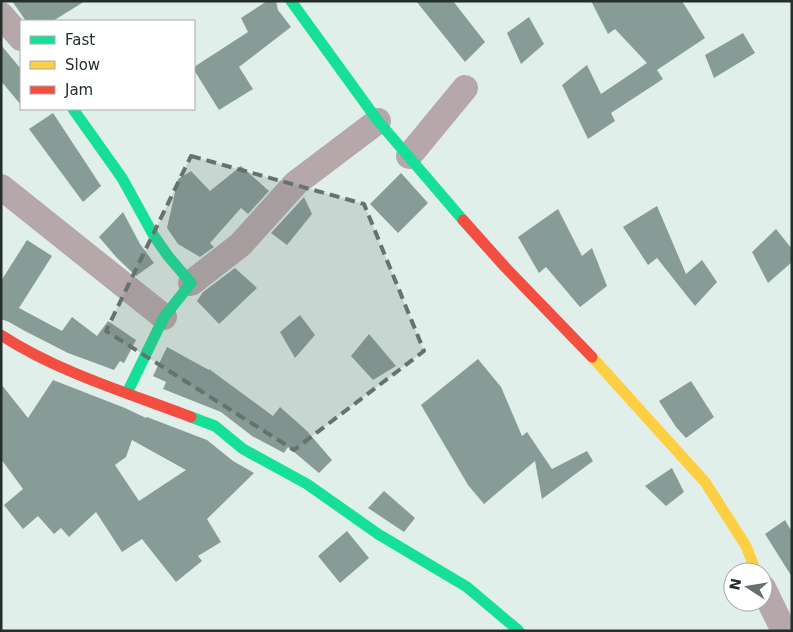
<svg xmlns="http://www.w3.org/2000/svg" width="793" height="632" font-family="'DejaVu Sans',sans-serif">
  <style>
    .building { fill: #889c97; fill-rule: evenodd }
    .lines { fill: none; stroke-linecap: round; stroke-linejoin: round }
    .street { stroke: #b6a8aa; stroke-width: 26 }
    .fast { stroke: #16e098; stroke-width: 11 }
    .slow { stroke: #ffcf43; stroke-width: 11 }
    .jam { stroke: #f24e42; stroke-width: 11 }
    .marked { fill: #66726e; fill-opacity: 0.2; stroke: #66726e; stroke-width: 4; stroke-dasharray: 10 6; stroke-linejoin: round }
  </style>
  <rect width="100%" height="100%" fill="#e1efeb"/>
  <!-- building -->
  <path class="building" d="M12 1H85L53 21H26Z
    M267 1H276L278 10 291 27 239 67 253 89 219 110 194 70V67L248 32 241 18Z
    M416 1H453L485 42 465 62Z
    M591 1H682L705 38 657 70 663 79 611 113 615 121 588 139 562 85 587 65 601 94 647 63 615 29 608 34Z
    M529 17 544 44 521 64 507 33Z
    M743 33 755 53 714 78 705 55Z
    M1 45 21 69V105L1 81Z
    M53 113 101 186 83 202 29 129Z
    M241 166 269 191 248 214 241 208 210 243 214 247 200 257 178 244 167 228 178 179 191 171 210 191Z
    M401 173 428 203 398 233 370 204Z
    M304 197 312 214 287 245 271 233Z
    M657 206 686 274 702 260 717 282 695 306 657 258 648 265 623 227Z
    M558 209 582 256 592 248 607 286 580 307 546 267 539 273 518 237Z
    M123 212 140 244 154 263 136 276 117 258 99 237Z
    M776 229 792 249V262L768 283 752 252Z
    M27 240 52 256 19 308 62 331 72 317 97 336 108 321 136 340 124 363 120 361 114 370 68 353 23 330 9 322 1 319V281Z
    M235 268 257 288 219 324 197 301 203 292Z
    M300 315 315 335 295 358 280 332Z
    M369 334 396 366 373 380 351 356Z
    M167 347 209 370V369L273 416 280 407 307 431 332 460 319 473 288 447 284 453 252 436 221 412 163 389 166 382 153 376Z
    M478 359 501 387 522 436 527 432 552 469 587 451 593 461 542 499 535 461 484 504 468 485 421 405Z
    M53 380 125 408 146 418 147 417 207 440 233 461 254 473 207 519 221 542 198 556 202 561 176 582 142 539 122 552 96 512 69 537 61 528 54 534 38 516 23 529 4 505 23 489 1 459V384L28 418ZM132 440 186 470 139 501 115 465 126 457Z
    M691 381 714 417 686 438 676 427 659 401Z
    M672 468 684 492 666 506 645 486Z
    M384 491 415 518 404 532 368 508Z
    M785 520 792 532V577L765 534Z
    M347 531 369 558 340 583 318 556Z"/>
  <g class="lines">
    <!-- street -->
    <path class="street" d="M1 15 21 38
      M409 156 465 88
      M1 187 164 317
      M191 283 240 245 296 183 378 121
      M763 588 784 631"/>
    <!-- fast -->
    <path class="fast" d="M291 1 378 121 463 220
      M73 109 122 178 154 236 168 256 191 283 164 317 127 393
      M191 417 215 426 243 449 307 484 378 534 467 587 519 631"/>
    <!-- slow -->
    <path class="slow" d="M592 357 705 482 746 546 756 572"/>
    <!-- jam -->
    <path class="jam" d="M463 220 505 267 592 357
      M1 335C58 372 128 393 191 417"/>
  </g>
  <!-- marked area -->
  <path class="marked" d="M191 156 364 204 424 351 294 450 106 331Z"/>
  <!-- border -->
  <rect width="793" height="632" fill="none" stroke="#242e2b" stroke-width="5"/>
  <!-- legend -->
  <rect x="20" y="20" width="175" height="90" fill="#ffffff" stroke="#a7abaa"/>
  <rect x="30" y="36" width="25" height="8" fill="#16e098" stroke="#a7abaa"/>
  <text x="65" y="45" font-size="15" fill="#242e2b">Fast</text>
  <rect x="30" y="61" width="25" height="8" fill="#ffcf43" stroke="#a7abaa"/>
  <text x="65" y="70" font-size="15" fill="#242e2b">Slow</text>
  <rect x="30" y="86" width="25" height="8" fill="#f24e42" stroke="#a7abaa"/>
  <text x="65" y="95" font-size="15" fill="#242e2b">Jam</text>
  <!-- north arrow -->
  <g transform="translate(748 587) rotate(282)"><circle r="24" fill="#ffffff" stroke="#a7abaa"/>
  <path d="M0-4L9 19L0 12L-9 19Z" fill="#66726e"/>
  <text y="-8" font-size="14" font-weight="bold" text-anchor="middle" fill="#242e2b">N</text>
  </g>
</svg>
